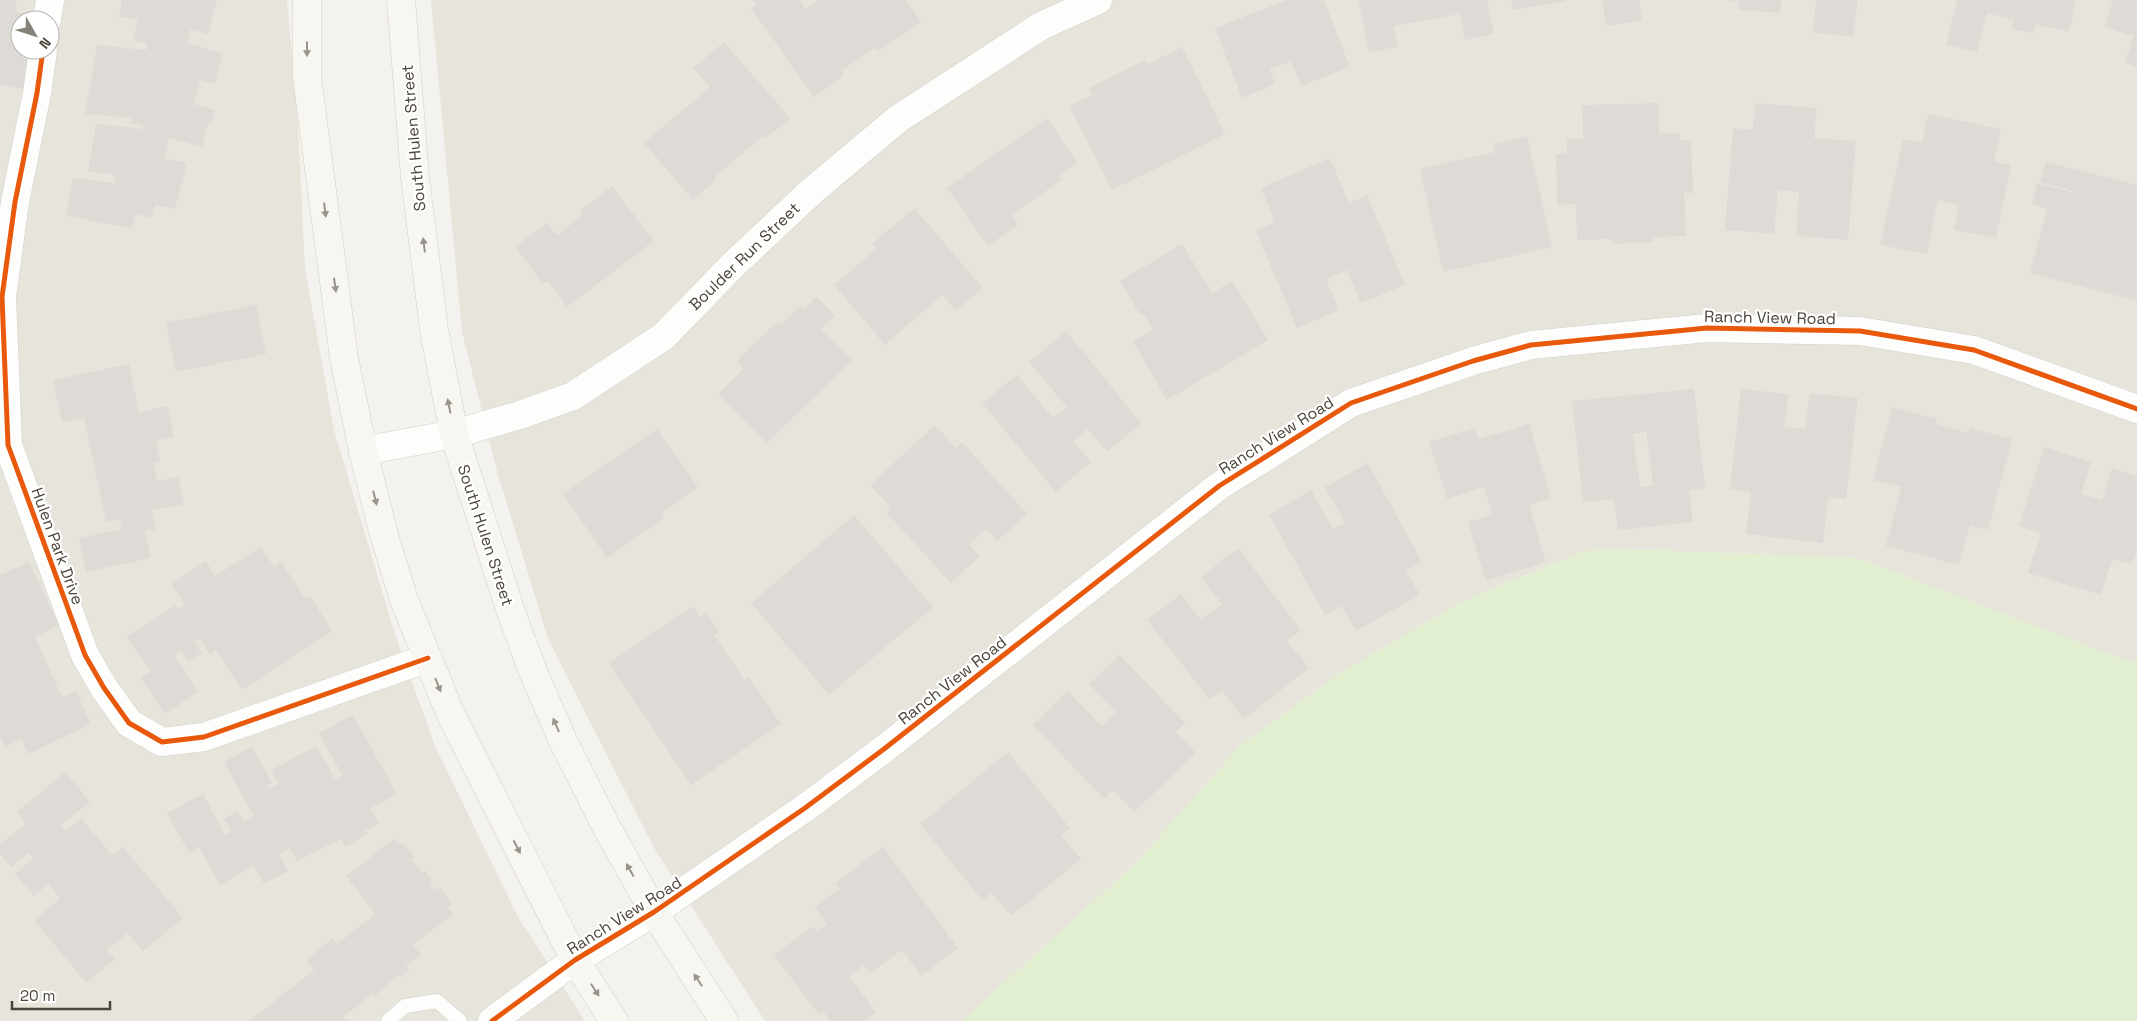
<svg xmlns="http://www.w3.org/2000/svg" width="2137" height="1021" font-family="'Space Grotesk',sans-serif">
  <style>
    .residential { fill: #e7e4dc; fill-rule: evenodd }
    .green { fill: #e1eecf }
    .building { fill: #dedbd6; fill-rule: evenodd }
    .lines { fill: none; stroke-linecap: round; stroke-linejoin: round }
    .service-casing { stroke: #d2d0cb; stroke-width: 15 }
    .minor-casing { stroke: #d2d0cb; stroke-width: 29 }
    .tertiary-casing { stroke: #d2d0cb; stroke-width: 29 }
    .secondary-casing { stroke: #d3cfc5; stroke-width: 29 }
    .service { stroke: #fdfdfc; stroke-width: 14 }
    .minor { stroke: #fdfdfc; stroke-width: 28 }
    .tertiary { stroke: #fdfdfc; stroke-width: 28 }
    .secondary { stroke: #f7f6f1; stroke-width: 28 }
    .cycleway-casing { stroke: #fff; stroke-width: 8 }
    .cycleway { stroke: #e8590c; stroke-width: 5 }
    .oneway { fill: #98948c }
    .labels { text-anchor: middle; stroke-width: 4.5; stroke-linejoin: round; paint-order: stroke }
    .street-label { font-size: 16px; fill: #4b4439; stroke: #fff }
  </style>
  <rect width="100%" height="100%" fill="#f4f2ee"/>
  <!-- residential -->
  <path class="residential" d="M0 0H287L298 124 305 268 334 430 394 631 435 746 518 917 585 1021H0ZM20 20H50V50H20Z
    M431 0H2137V653L2134 664 1857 558 1649 550 1584 551 1461 602 1340 673 1241 745 1137 862 962 1021H765L654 848 548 639 497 471 462 332Z"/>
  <!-- green -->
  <path class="green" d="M1649 550 1857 558 2133 663 2137 653V1021H962L1137 862 1241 745 1340 673 1461 602 1584 551Z"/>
  <!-- building -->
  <path class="building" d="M0 0H17L15 12 45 18V20H20V50H40L32 91 0 85Z
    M122 0H217L208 34 191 29 187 43 223 53 215 84 200 80 194 104 215 110 212 124 208 123 202 147 169 138 164 158 187 163 175 209 155 205 152 218 136 214 132 228 66 216 73 178 115 183V175L88 171 96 124 143 129V125L131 124 132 118 85 114 97 45 146 50 147 43 133 41 138 19 119 17Z
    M753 0H800L806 9 819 0H906L921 22 877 52 875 48 841 71 844 75 814 97 751 8 756 5Z
    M1287 0H1324L1350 67 1301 86 1291 61 1270 69 1275 84 1242 98 1215 28Z
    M1358 0H1487L1494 34 1465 40 1460 14 1394 26 1398 47 1369 52Z
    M1511 0H1566V1L1513 10Z
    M1602 0H1639L1642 20 1606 26Z
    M1728 0H1781L1780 13 1738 10 1739 2Z
    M1816 0H1858L1853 37 1813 32Z
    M1957 0H2076L2069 32 2035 24 2033 33 2012 29 2014 20 1987 13 1977 52 1946 45Z
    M2113 0H2137V67L2125 63 2134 36 2104 27Z
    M724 42 790 118 765 139 763 136 714 178 716 180 693 200 644 143 710 87 693 68Z
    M1182 47 1225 134 1112 190 1069 106 1092 95 1089 88 1145 60 1148 64Z
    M1658 103 1659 133H1679L1680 140H1691L1693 193H1684L1686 236 1652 237V242L1612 244V239L1577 240 1576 204 1557 205 1556 154H1567V139H1583L1582 105Z
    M1755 103 1817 108 1814 138 1856 141 1848 240 1796 236 1799 192 1778 190 1774 234 1725 230 1733 128 1753 130Z
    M1928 114 2001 129 1994 162 2011 165 1996 238 1954 230 1959 205 1938 200 1927 254 1880 245 1903 139 1922 143Z
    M1047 118 1077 162 1059 175 1062 180 1011 215 1018 225 988 246 947 188Z
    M1527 136 1552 247 1443 272 1420 169 1495 152 1493 144Z
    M1330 158 1349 203 1367 195 1405 285 1361 303 1347 270 1326 279 1339 310 1297 328 1256 231 1275 222 1261 188Z
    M2046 162 2137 185V301L2030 273 2047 209 2032 204 2037 183 2074 193V191L2040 182Z
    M612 186 654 241 567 307 548 281 543 283 515 247 547 223 557 235 583 215 580 211Z
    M914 208 983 288 956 311 942 295 885 345 834 285 876 249 872 244Z
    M1182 244 1212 293 1232 281 1268 340 1167 400 1133 342 1153 330 1143 313 1140 315 1120 281Z
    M816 297 835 315 821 329 852 360 767 443 718 394 744 369 736 361 778 321 781 325 800 306 804 309Z
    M256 305 266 354 176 372 166 323Z
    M1066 331 1141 423 1107 452 1088 429 1073 441 1091 462 1056 492 982 403 1017 375 1053 418 1067 407 1029 362Z
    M129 364 139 412 168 406 174 437 156 441 160 462 154 463 157 481 178 477 184 504 152 510 156 529 145 531 151 558 86 572 79 538 122 529 120 519 106 522 84 418 62 422 53 380Z
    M1694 389 1705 488 1689 491 1693 522 1618 530 1614 499 1583 502 1572 401ZM1646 432 1653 485 1640 487 1633 434Z
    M1741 389 1789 394 1784 427 1805 429 1810 393 1858 398 1846 499 1828 497 1823 543 1746 534 1751 492 1730 489Z
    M1892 407 1937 419 1936 424 1969 433 1970 428 2012 439 1988 530 1970 525 1959 565 1886 546 1901 487 1873 480Z
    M1529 424 1551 498 1529 505 1546 562 1486 581 1468 522 1492 515 1484 487 1447 499 1429 442 1475 428 1479 439Z
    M935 425 956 448 962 442 1027 514 997 541 986 529 969 544 980 556 951 583 886 512 891 507 870 485Z
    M657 429 698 487 661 513 664 518 607 558 563 494Z
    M2044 447 2091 462 2081 494 2102 500 2112 468 2137 476V548L2132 564 2112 559 2101 595 2028 573 2041 533 2019 526Z
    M1368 463 1422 562 1406 571 1420 595 1356 631 1342 606 1325 615 1269 515 1311 490 1333 529 1345 523 1325 487Z
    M854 515 933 607 829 695 751 603Z
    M261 547 274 567 281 562 306 599 310 596 332 631 242 690 216 650 210 654 200 639 194 642 202 653 188 662 181 651 174 655 198 692 165 714 141 678 151 672 127 637 176 605 179 609 185 605 171 584 206 561 215 576Z
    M1238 548 1301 630 1287 641 1309 668 1244 719 1222 691 1210 700 1147 620 1181 594 1201 620 1222 604 1201 577Z
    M29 562 59 625 35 637 62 697 76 691 91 724 28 754 22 739 5 747 0 736V575Z
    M693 606 700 617 705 612 720 633 714 635 744 679 748 676 781 724 691 785 609 663Z
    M1120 655 1185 723 1176 732 1196 753 1134 812 1113 790 1104 799 1033 725 1068 691 1102 726 1117 712 1089 684Z
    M353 715 397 794 370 809 379 823 365 831 368 834 345 847 341 839 297 861 289 848 279 854 288 871 264 884 254 866 220 885 199 847 189 853 167 813 203 794 225 835 231 831 224 819 238 811 244 822 254 817 224 762 252 746 272 783 267 785 269 789 278 784 271 770 316 746 335 779 342 775 319 733Z
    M1008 752 1070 828 1061 835 1081 859 1011 916 992 893 982 900 920 824Z
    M65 772 90 802 61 825 66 831 81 818 112 855 123 847 183 918 143 951 127 933 107 950 115 959 86 983 34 920 60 899 48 884 34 896 15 874 33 859 28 853 11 867 0 854V845L26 823 17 812Z
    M394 839 399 845 402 842 414 857 411 859 422 873 425 871 433 881 430 884 435 890 440 887 452 904 448 908 453 914 413 945 421 955 406 966 409 970 400 977 398 974 375 996 373 993 343 1017 347 1021H249L314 970 306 960 333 938 337 944 375 914 346 876Z
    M883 847 958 948 921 976 902 950 870 973 864 965 849 976 876 1012 863 1021H830L823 1011 819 1015 774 955 813 926 817 932 827 924 815 907 840 889 835 883Z"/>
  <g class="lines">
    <!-- service casing -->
    <g class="service-casing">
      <path id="service" d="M388 1021 405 1006 437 1001 460 1021"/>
    </g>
    <!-- minor casing -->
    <g class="minor-casing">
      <path id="minor" d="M47 20 50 0
        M43 50 37 93 15 202 2 297 8 445 85 655 104 688 129 723 162 742 204 737 428 658
        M363 451 454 434 520 415 573 396 664 336 733 265 813 190 898 119 1041 26 1098 0"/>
    </g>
    <!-- tertiary casing -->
    <g class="tertiary-casing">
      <path id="tertiary" d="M492 1021 575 960 654 912 805 808 884 749 1219 486 1351 403 1473 361 1531 345 1707 328 1860 331 1974 350 2137 409"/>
    </g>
    <!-- secondary casing -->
    <g class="secondary-casing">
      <path id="secondary" d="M307 0V77L344 358 363 451 384 535 404 600 451 715 575 960 614 1021
        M401 0 415 177 434 330 454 434 510 609 532 669 564 743 606 826 654 912 724 1021"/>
    </g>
    <!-- service -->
    <use href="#service" class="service"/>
    <!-- minor -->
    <use href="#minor" class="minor"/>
    <!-- tertiary -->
    <use href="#tertiary" class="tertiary"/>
    <!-- secondary -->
    <use href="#secondary" class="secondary"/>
    <!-- cycleway casing -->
    <g class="cycleway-casing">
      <path id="cycleway" d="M43 50 37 93 15 202 2 297 8 445 85 655 104 688 129 723 162 742 204 737 428 658
        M492 1021 575 960 654 912 805 808 884 749 1219 486 1351 403 1473 361 1531 345 1707 328 1860 331 1974 350 2137 409"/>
    </g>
    <!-- cycleway -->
    <use href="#cycleway" class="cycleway"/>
  </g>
  <!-- one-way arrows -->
  <defs><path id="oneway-solid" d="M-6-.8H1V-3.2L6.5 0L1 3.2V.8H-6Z" transform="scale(1.25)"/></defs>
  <g class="oneway">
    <use href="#oneway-solid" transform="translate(307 49) rotate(90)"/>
    <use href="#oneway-solid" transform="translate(325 210) rotate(83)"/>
    <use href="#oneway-solid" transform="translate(424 245) rotate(-97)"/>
    <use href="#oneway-solid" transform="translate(335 285) rotate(82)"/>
    <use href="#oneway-solid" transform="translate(449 406) rotate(-101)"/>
    <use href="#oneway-solid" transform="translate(375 498) rotate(76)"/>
    <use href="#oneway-solid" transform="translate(438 685) rotate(68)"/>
    <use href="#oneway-solid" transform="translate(556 725) rotate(-114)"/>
    <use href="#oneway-solid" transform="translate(517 847) rotate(63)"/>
    <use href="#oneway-solid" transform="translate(630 870) rotate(-119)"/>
    <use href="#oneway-solid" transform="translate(698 980) rotate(-123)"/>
    <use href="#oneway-solid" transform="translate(595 990) rotate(57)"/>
  </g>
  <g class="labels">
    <!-- street labels -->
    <g class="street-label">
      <text transform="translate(413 138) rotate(-95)" y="6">South Hulen Street</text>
      <text transform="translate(744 256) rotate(-44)" y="6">Boulder Run Street</text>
      <text transform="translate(1770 317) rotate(1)" y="6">Ranch View Road</text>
      <text transform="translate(1276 435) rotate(-32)" y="6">Ranch View Road</text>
      <text transform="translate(486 535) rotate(72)" y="6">South Hulen Street</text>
      <text transform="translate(58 546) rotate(70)" y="6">Hulen Park Drive</text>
      <text transform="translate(952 680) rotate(-38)" y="6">Ranch View Road</text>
      <text transform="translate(624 915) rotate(-32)" y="6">Ranch View Road</text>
    </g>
  </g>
  <!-- north arrow -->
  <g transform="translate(35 35) rotate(129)"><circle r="24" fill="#ffffff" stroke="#b7b4b0"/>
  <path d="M0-4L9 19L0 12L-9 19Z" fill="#868178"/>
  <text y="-8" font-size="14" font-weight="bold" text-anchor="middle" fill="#4b4439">N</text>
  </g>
  <!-- scale -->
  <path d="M12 1001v8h98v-8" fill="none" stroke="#4b4439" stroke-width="2.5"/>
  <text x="20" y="1001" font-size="15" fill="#4b4439" stroke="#ffffff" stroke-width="4" paint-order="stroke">20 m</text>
</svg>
